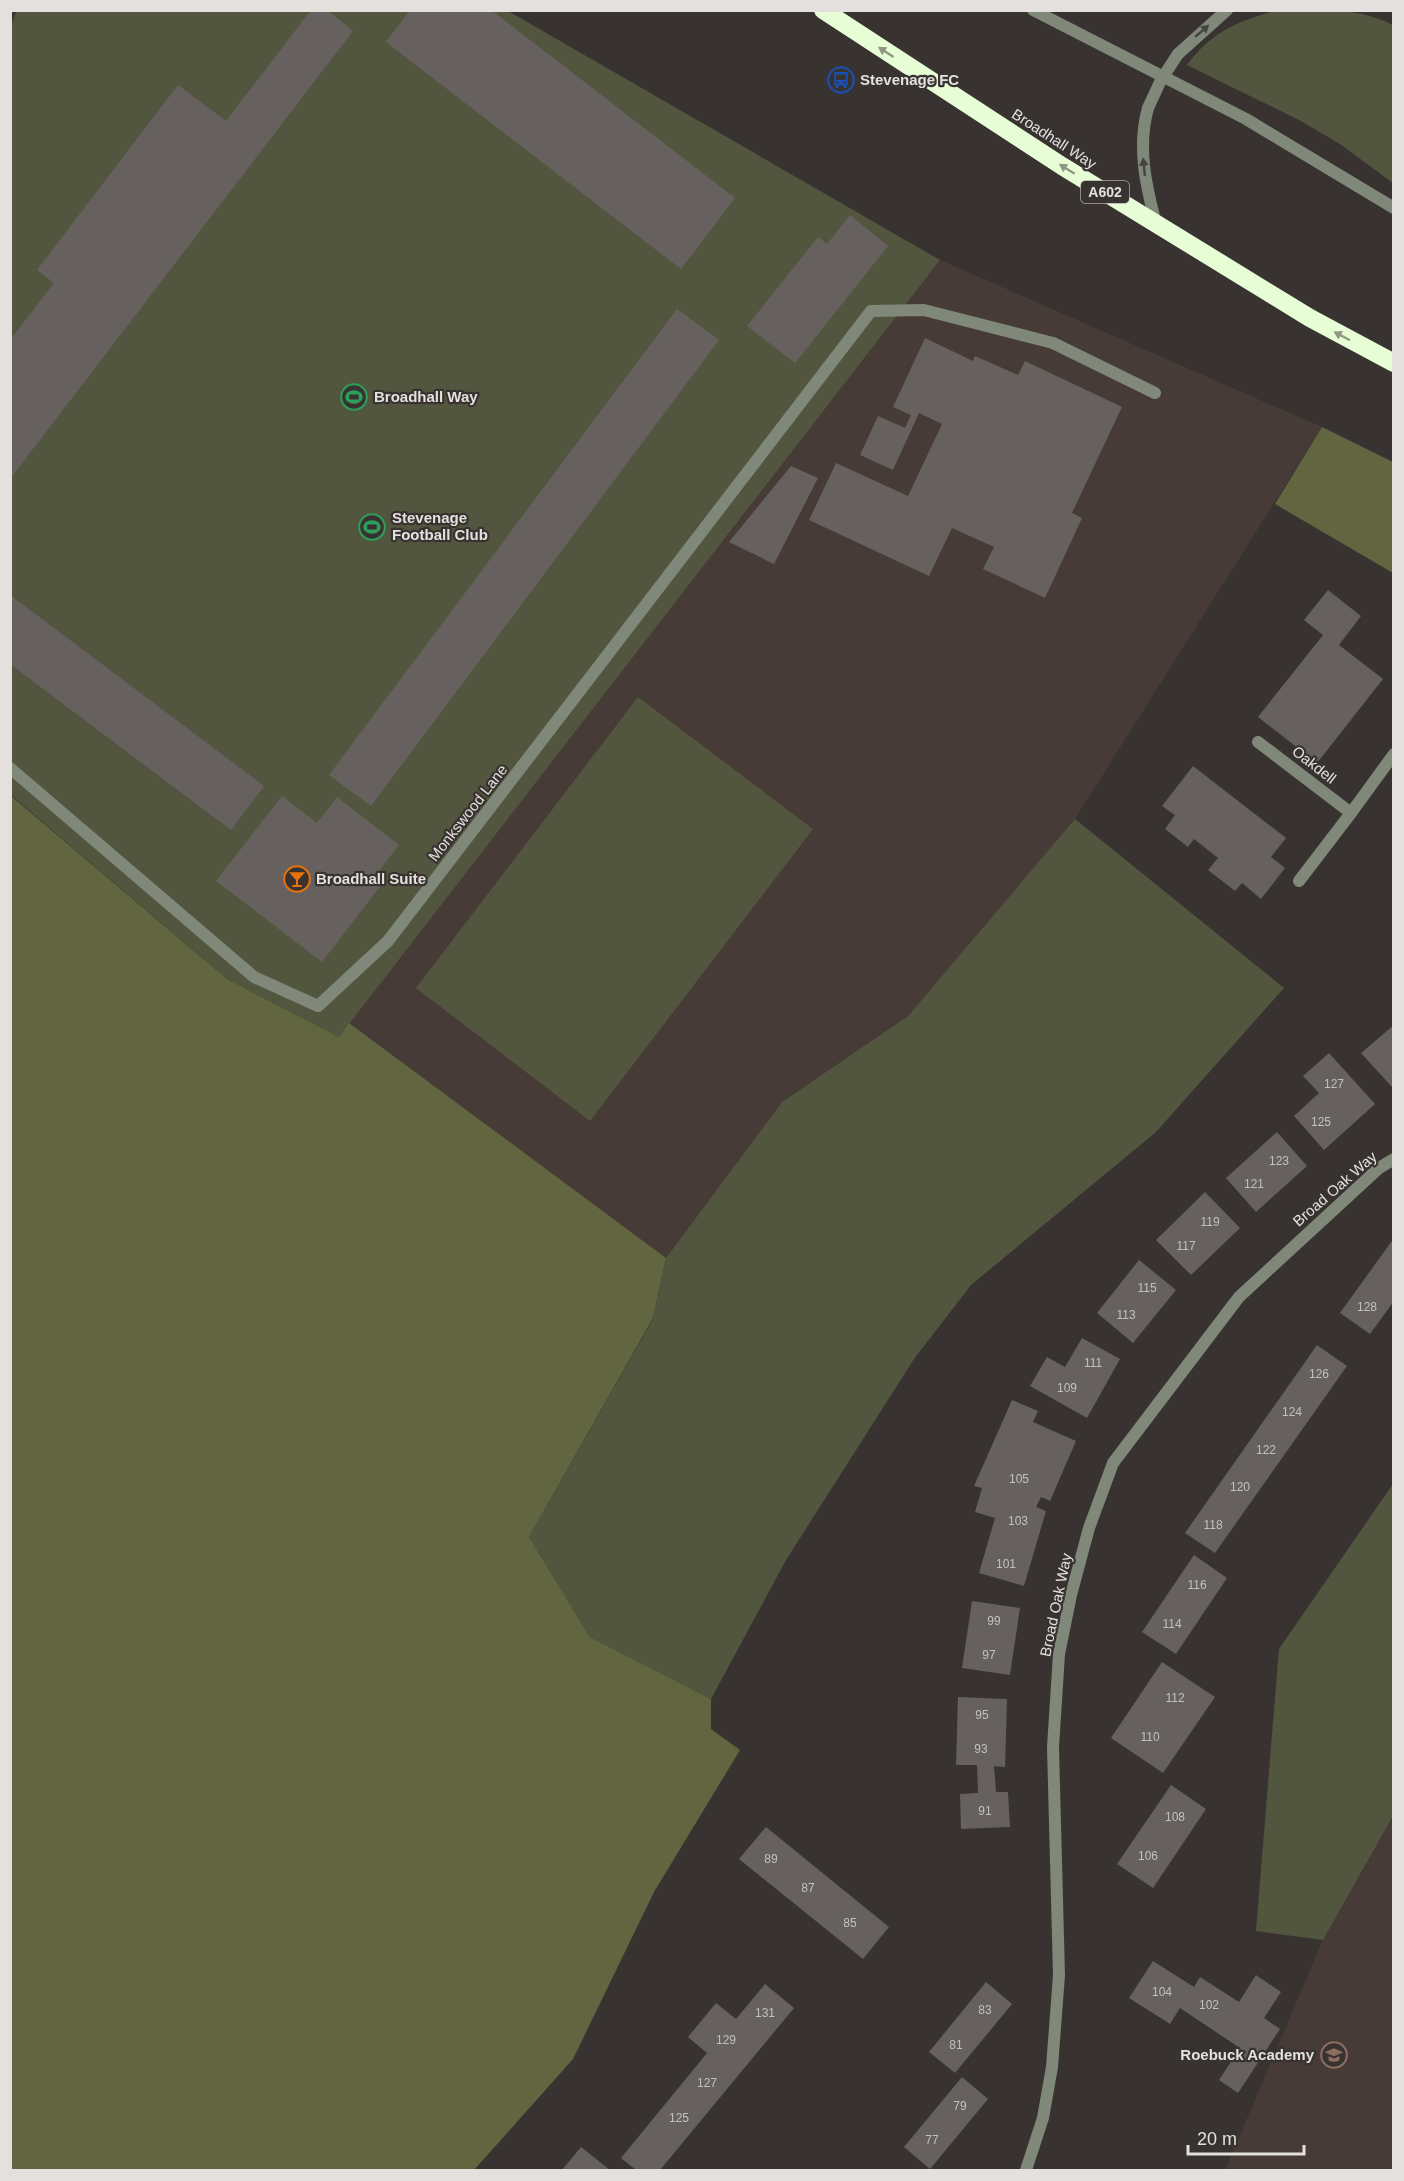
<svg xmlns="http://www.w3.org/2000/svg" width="1404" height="2181" font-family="Arial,sans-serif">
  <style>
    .built { fill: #463b36 }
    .green { fill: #53563f }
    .forest { fill: #626640 }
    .building { fill: #66615e }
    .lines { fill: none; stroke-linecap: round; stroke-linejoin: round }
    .lane { stroke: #7f8879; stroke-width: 12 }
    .street { stroke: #7f8879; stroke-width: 12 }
    .highway { stroke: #e7fdd6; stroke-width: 18 }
    .lane-bridge { stroke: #7f8879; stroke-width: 12 }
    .oneway { fill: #46443f }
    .oneway2 { fill: #909884 }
    .labels { text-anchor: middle; stroke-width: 4.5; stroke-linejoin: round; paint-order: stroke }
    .number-label { font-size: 12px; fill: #c4c0be }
    .shield { fill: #383331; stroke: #b0acaa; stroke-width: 1.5 }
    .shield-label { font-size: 14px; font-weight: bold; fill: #e3e0de }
    .poi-label { font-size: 15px; font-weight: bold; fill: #e3e0de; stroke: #383331; text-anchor: start }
    .street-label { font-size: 15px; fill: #e3e0de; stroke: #383331 }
  </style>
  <rect width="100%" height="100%" fill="#383331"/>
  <!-- built -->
  <path class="built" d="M940 260 1322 427 1075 819 908 1016 782 1102 666 1258 349 1023Z
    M1393 1816V2170H1225L1323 1940Z"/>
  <!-- green -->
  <path class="green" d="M17 10 508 11 940 260 339 1037 227 979 11 795 10 28Z
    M1278 10C1320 10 1355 6 1393 25V183L1340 144 1301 121 1187 65C1212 31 1238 21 1278 10Z
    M638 697 813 829 590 1121 416 988Z
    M1075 819 1284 988 1156 1132 971 1285 914 1359 786 1560 711 1699 590 1637 529 1537 653 1319 666 1258 782 1102 908 1016Z
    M1393 1484V1816L1323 1940 1256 1931 1279 1649Z"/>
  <!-- forest -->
  <path class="forest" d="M1322 427 1393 462V573L1275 504Z
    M10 795 227 979 339 1037 349 1023 666 1258 653 1318 529 1537 590 1637 711 1699V1729L740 1750 654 1892 573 2059 474 2170H11Z"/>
  <!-- building -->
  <path class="building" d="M311 10H327L353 31 10 479V340L54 283 37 270 178 85 226 121Z
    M410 10H491L735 198 681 269 386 42Z
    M850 215 888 246 795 363 747 326 818 237 827 244Z
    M677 309 719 340 371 806 329 775Z
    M925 338 973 361 975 356 1018 375 1025 361 1122 407 1072 513 1082 518 1045 598 983 569 994 547 952 528 929 576 809 520 836 463 908 496 942 424 919 413 893 470 860 455 878 416 905 428 911 415 893 407Z
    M791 466 818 478 774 564 729 542Z
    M1328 590 1361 616 1339 645 1383 679 1317 763 1258 717 1323 635 1304 620Z
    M10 595 264 786 231 830 10 664Z
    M1193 766 1286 838 1271 857 1285 868 1261 899 1242 883 1235 891 1208 870 1218 858 1194 839 1188 847 1165 829 1175 815 1162 806Z
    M282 796 317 823 337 797 399 845 374 877 382 884 322 962 216 881Z
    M1394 1025V1086L1392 1087 1361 1053Z
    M1329 1053 1375 1104 1324 1150 1294 1116 1319 1093 1303 1076Z
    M1277 1132 1307 1166 1256 1212 1226 1178Z
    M1205 1192 1240 1228 1191 1275 1156 1240Z
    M1394 1238V1301L1370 1334 1340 1313Z
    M1139 1260 1176 1290 1133 1343 1097 1313Z
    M1082 1338 1120 1359 1087 1418 1030 1386 1047 1357 1065 1367Z
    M1317 1345 1347 1366 1215 1553 1185 1533Z
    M1012 1400 1038 1411 1033 1422 1076 1441 1050 1501 1041 1497 1036 1507 1046 1511 1024 1586 979 1573 995 1518 975 1512 982 1488 974 1486Z
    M1194 1555 1227 1578 1176 1654 1142 1632Z
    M972 1601 1020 1608 1010 1675 962 1668Z
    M1162 1662 1215 1697 1163 1773 1111 1738Z
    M958 1697 1007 1699 1005 1767 994 1766 996 1792H1008L1010 1827 961 1829 960 1794 978 1793 977 1765H956Z
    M1171 1785 1206 1809 1153 1888 1117 1864Z
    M766 1827 889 1927 863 1959 739 1859Z
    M1153 1961 1194 1987 1200 1977 1239 2002 1256 1975 1281 1992 1264 2018 1280 2029 1238 2093 1219 2080 1240 2048 1180 2008 1170 2024 1129 1998Z
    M986 1982 1012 2004 955 2073 929 2052Z
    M765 1984 794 2008 660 2170H636L621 2158 707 2053 688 2037 716 2003 736 2019Z
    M962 2077 988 2099 930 2169 904 2147Z
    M581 2147 610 2170H562Z"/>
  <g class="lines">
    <!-- lane -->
    <path class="lane" d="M1033 10 1246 119 1394 208
      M1178 54 1227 10
      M1148 108C1137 147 1146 186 1156 224
      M1258 742 1351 813 1299 881
      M10 768 254 977 318 1006 388 941 871 311 924 310 1053 343 1155 393"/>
    <!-- street -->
    <path class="street" d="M1351 813 1394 754
      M1026 2170 1043 2118 1052 2067 1059 1975 1053 1747 1059 1654 1071 1595 1089 1528 1113 1463 1239 1297 1379 1168 1394 1159"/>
    <!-- highway -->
    <path class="highway" d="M823 10 1062 166 1310 318 1394 363"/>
    <!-- lane-bridge -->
    <path class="lane-bridge" d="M1148 108 1161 80 1178 54"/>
  </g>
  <!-- one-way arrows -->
  <defs><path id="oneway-solid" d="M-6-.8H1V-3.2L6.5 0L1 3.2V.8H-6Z" transform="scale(1.5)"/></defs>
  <g class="oneway">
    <use href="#oneway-solid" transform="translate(1202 31) rotate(-41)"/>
    <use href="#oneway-solid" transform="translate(1144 167) rotate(-96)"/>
  </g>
  <g class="oneway2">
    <use href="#oneway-solid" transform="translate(886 52) rotate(-147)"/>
    <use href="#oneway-solid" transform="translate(1067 169) rotate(-148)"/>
    <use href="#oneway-solid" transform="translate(1342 336) rotate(-152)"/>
  </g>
  <!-- icons -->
  <defs>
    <g id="bus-ring" transform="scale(1.35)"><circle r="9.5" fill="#383331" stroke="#1a4fb4" stroke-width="1.5"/><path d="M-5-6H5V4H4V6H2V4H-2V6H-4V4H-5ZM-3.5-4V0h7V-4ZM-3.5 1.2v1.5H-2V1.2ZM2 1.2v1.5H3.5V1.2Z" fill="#1a4fb4"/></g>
    <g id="stadium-ring" transform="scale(1.35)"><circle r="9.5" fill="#383331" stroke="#2e9e5b" stroke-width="1.5"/><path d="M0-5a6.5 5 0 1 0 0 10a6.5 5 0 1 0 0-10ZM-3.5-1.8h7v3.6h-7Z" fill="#2e9e5b"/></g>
    <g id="bar-ring" transform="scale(1.35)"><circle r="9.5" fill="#383331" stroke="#e8710a" stroke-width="1.5"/><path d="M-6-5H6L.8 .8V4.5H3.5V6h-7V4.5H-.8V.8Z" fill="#e8710a"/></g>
    <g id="school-ring" transform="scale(1.35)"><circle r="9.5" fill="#383331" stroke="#8d6e63" stroke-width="1.5"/><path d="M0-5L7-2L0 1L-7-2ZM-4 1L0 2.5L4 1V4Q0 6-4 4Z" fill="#8d6e63"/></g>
  </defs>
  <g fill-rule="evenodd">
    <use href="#bus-ring" x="841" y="80"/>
    <use href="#stadium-ring" x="354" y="397"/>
    <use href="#stadium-ring" x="372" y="527"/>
    <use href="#bar-ring" x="297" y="879"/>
    <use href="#school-ring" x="1334" y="2055"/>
  </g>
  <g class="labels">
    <!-- number labels -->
    <g class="number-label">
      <text x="1334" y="1088">127</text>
      <text x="1321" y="1126">125</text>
      <text x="1279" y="1165">123</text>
      <text x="1254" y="1188">121</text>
      <text x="1210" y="1226">119</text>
      <text x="1186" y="1250">117</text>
      <text x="1147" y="1292">115</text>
      <text x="1367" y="1311">128</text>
      <text x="1126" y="1319">113</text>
      <text x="1093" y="1367">111</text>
      <text x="1319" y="1378">126</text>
      <text x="1067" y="1392">109</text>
      <text x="1292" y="1416">124</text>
      <text x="1266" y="1454">122</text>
      <text x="1019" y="1483">105</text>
      <text x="1240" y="1491">120</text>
      <text x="1018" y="1525">103</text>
      <text x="1213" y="1529">118</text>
      <text x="1006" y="1568">101</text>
      <text x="1197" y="1589">116</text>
      <text x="994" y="1625">99</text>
      <text x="1172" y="1628">114</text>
      <text x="989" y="1659">97</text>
      <text x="1175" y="1702">112</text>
      <text x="982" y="1719">95</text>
      <text x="1150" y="1741">110</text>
      <text x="981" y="1753">93</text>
      <text x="985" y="1815">91</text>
      <text x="1175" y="1821">108</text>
      <text x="1148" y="1860">106</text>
      <text x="771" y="1863">89</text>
      <text x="808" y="1892">87</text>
      <text x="850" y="1927">85</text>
      <text x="1162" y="1996">104</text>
      <text x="1209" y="2009">102</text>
      <text x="985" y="2014">83</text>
      <text x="765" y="2017">131</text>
      <text x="726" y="2044">129</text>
      <text x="956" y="2049">81</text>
      <text x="707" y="2087">127</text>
      <text x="960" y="2110">79</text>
      <text x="679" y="2122">125</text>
      <text x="932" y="2144">77</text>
    </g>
    <!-- shield labels -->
    <rect class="shield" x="1081" y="181" width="48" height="22" rx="4.5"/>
    <g class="shield-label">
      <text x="1105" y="197">A602</text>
    </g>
    <!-- poi labels -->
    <g class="poi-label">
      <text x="860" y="85">Stevenage FC</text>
      <text x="374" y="402">Broadhall Way</text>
      <text x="392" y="523">Stevenage<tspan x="392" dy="17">Football Club</tspan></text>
      <text x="316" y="884">Broadhall Suite</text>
      <text x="1314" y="2060" text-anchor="end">Roebuck Academy</text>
    </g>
    <!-- street labels -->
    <g class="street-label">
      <text transform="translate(1054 139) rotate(33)" y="5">Broadhall Way</text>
      <text transform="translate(1314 765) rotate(38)" y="5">Oakdell</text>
      <text transform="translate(468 813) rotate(-52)" y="5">Monkswood Lane</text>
      <text transform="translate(1335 1189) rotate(-41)" y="5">Broad Oak Way</text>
      <text transform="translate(1056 1605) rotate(-78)" y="5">Broad Oak Way</text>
    </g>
  </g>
  <!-- border -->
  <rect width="1404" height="2181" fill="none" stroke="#e3e0de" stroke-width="24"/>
  <!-- scale -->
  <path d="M1188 2145v9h116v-9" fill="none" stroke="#e3e0de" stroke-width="3"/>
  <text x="1197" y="2145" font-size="18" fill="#e3e0de" stroke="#383331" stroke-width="4.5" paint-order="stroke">20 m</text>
</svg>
